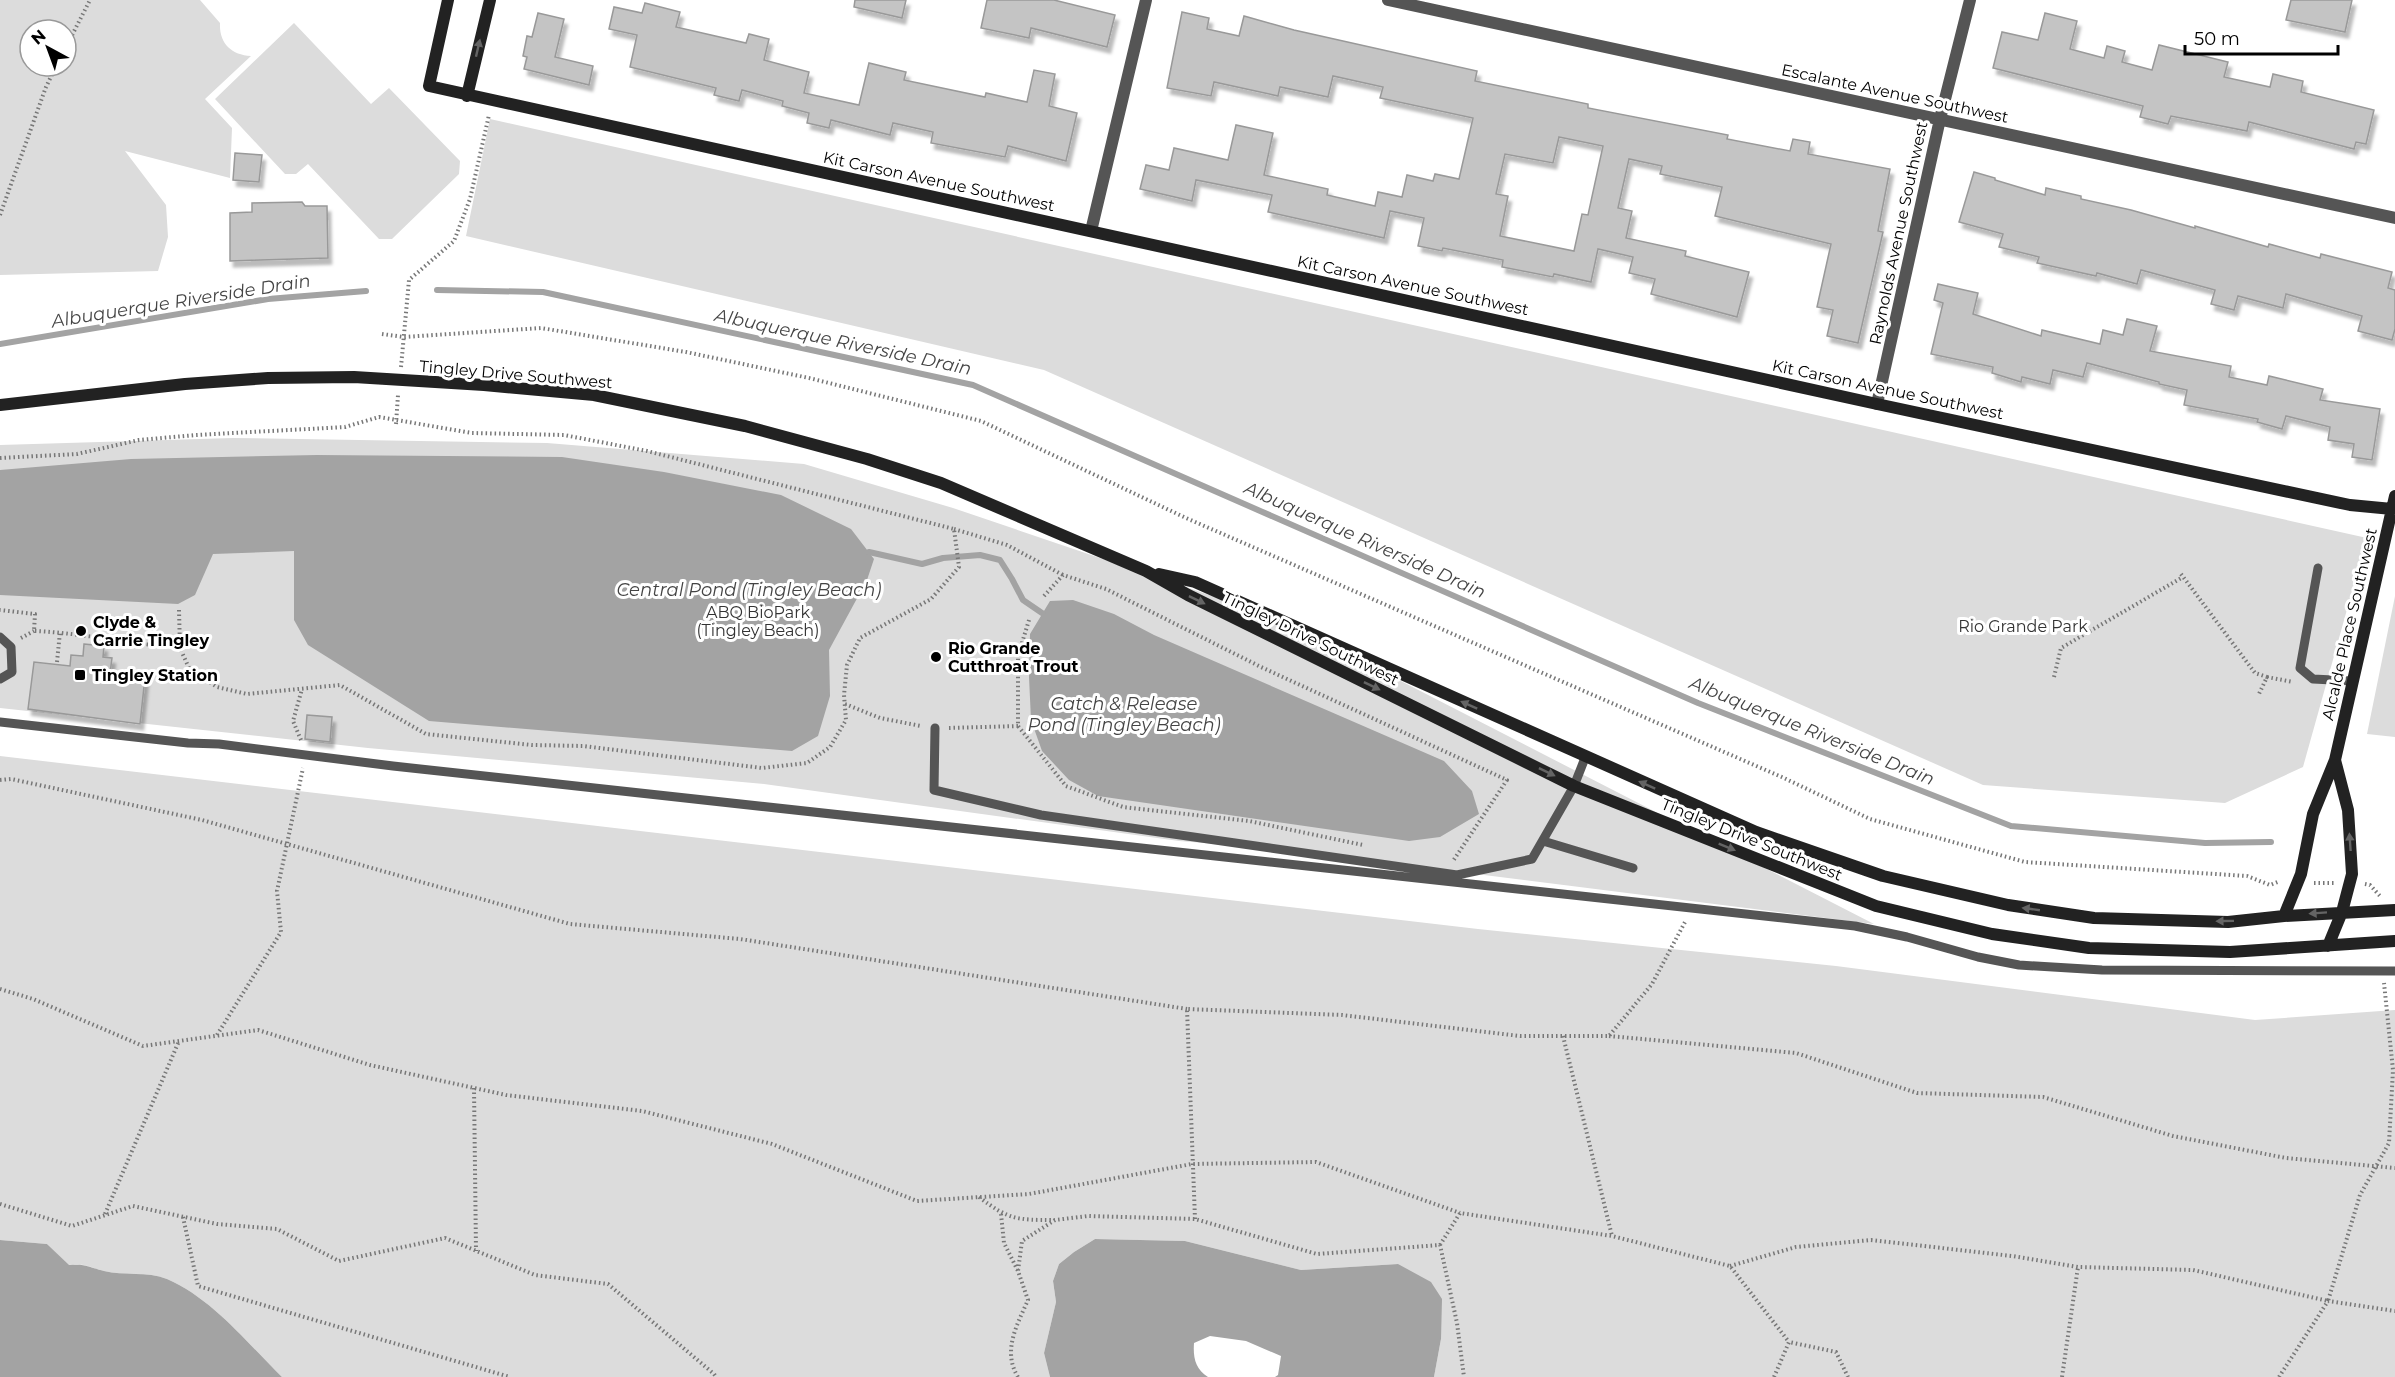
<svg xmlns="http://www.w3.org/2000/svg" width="2395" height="1377" font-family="Montserrat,sans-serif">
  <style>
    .green { fill: #dcdcdc; fill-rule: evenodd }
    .water { fill: #a3a3a3 }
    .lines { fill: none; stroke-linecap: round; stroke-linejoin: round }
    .stream { stroke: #a3a3a3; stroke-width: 6 }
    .building { fill: #c4c4c4; stroke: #999; stroke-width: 1.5; fill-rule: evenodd; filter: url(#shadow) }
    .path { stroke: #777; stroke-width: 4; stroke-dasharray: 1.5 3; stroke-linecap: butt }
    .lane { stroke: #555; stroke-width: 9 }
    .street { stroke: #555; stroke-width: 12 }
    .secondary { stroke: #222; stroke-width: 12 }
    .oneway { fill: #646464 }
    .poi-dot { fill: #000; stroke: #fff; stroke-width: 2 }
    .labels { text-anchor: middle; stroke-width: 6; stroke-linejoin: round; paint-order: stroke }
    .street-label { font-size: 16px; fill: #000; stroke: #fff }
    .park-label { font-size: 16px; fill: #333; stroke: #fff }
    .poi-label { font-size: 16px; font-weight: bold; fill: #000; stroke: #fff; text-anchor: start }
    .water-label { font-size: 18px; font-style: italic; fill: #444; stroke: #fff }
  </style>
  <defs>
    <filter id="shadow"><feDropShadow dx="3.5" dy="6" stdDeviation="1.5" flood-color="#0004"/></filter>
  </defs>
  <rect width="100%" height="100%" fill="#fff"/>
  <!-- green -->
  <path class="green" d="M0 0H200L220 23C219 43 231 55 251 56L205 99 232 128 230 178 125 151 166 205 168 237 158 271 0 275ZM30 30H66V66H30Z
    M294 23 371 104 389 88 460 161 459 174 392 239H379L308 164 296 174H285L215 99Z
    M490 119 2367 538 2303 767 2225 803 1983 785 1044 370 466 236Z
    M233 438 547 443 804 464 953 508 1280 619 1874 924 1268 848 1179 841 764 784 368 748 0 708V445Z
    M2395 596V737L2367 734Z
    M0 756 1478 929 1836 966 2255 1020 2395 1010V1377H1434L1441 1339 1398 1264 1301 1270 1185 1241 1095 1239 1074 1252 1059 1264 1053 1281 1056 1302 1044 1353 1050 1377H282C247 1343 213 1299 167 1279 147 1271 124 1276 104 1271 87 1267 88 1263 68 1265L47 1244 0 1240Z"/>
  <!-- water -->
  <path class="water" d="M317 455 562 457 664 472 781 495 851 529 874 559 867 580 829 650 830 696 818 736 792 751 429 721 308 645 294 620V551L213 554 195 595 178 604 0 595V470L131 459Z
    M1073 600 1114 614 1154 635 1444 761 1472 791 1479 814 1440 837 1409 841 1098 796 1069 780 1042 751 1031 720 1029 677 1030 634 1050 601Z
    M1095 1239 1185 1241 1301 1270 1398 1264 1431 1282 1442 1299 1441 1339 1434 1377H1275L1278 1375 1281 1356 1246 1341 1210 1336 1194 1343C1193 1357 1195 1369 1208 1377H1050L1044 1353 1056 1302 1053 1281 1059 1264 1074 1252Z
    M0 1240 47 1244 69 1265C88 1264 87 1267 104 1271 124 1276 147 1271 167 1279 213 1299 247 1343 282 1377H0Z"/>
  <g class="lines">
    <!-- stream -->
    <path class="stream" d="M437 290 543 292 973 385 1698 703 2011 826 2205 843 2271 842
      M0 344 268 299 366 291
      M869 552 922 564 943 558 980 555 1000 560 1012 579 1023 600 1042 613"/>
  </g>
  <!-- building -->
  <path class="building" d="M855 0H906L902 18 854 7Z
    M987 0H1054L1115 15 1107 47 1031 28 1029 38 981 28Z
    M2291 0H2352L2345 32 2286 20Z
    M645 3 680 12 676 27 746 43 749 34 769 39 764 60 809 72 804 93 859 105 869 63 906 72 904 80 985 97 986 93 1027 102 1034 70 1055 74 1049 106 1077 113 1066 161 1008 146 1005 157 931 143 933 132 893 123 890 135 831 120 829 128 807 123 809 113 782 106 783 101 742 90 739 101 714 95 716 88 630 67 637 35 609 29 614 7 642 13Z
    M1182 12 1209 18 1207 29 1239 36 1244 16 1294 30 1477 71 1475 81 1588 104V108L1728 135 1727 139 1790 151 1793 139 1810 142 1808 154 1890 169 1878 231 1883 232 1858 343 1827 336 1833 310 1817 307 1831 244 1715 216 1722 187 1660 174 1662 166 1629 159 1618 208 1632 211 1626 238 1686 251 1685 256 1749 272 1737 317 1651 294 1655 279 1629 273 1633 257 1598 249 1591 282 1554 274 1553 277 1502 267 1503 260 1443 248 1442 251 1418 246 1424 218 1390 211 1384 238 1268 212 1272 195 1196 180 1192 201 1140 189 1146 165 1169 170 1174 148 1228 160 1236 125 1273 133 1264 175 1328 189 1327 195 1375 206 1378 192 1402 197 1407 175 1433 181 1435 174 1459 179 1473 118 1380 98 1383 87 1333 76 1328 97 1280 87 1278 96 1214 82 1211 96 1167 88ZM1559 137 1603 146 1588 215 1582 214 1574 251 1500 236 1508 196 1496 194 1505 154 1553 163Z
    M538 13 564 19 555 57 593 66 589 85 524 69 527 57 523 56 527 36 532 37Z
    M2045 13 2077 21 2070 49 2104 58 2107 46 2125 51 2122 62 2152 70 2159 45 2228 62 2224 77 2270 87 2273 74 2303 81 2301 92 2374 110 2366 144 2356 142 2354 149 2249 122 2247 131 2171 116 2168 124 2140 117 2143 106 1993 68 2002 32 2038 40Z
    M235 153 262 155 259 182 233 180Z
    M1974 172 1995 178V180L2045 195 2046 188 2081 196V199L2131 210 2195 228V226L2268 247 2269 244 2320 258 2321 254 2392 272 2388 288 2395 290V329L2392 340 2358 331 2362 316 2286 294 2283 308 2238 296 2234 310 2211 304 2215 290 2141 270 2137 284 2097 273 2096 276 2037 263 2039 257 1999 247 2003 234 1959 222Z
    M302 202 305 206H327L328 258 230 261V213L252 212V203Z
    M1938 284 1978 293 1973 314 2041 336 2042 330 2100 344 2103 330 2123 335 2127 319 2157 326 2150 351 2231 366 2229 377 2267 385 2269 376 2323 389 2320 400 2380 409 2372 460 2352 457 2354 444 2328 440 2330 427 2286 416 2282 429 2257 422 2258 419 2184 405 2187 390 2159 384V382L2087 363 2083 377 2053 370 2050 384 2022 377 2021 382 1992 373 1993 367 1931 354 1943 303 1934 300Z
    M84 644 104 646 103 657 112 658 110 673 145 677 140 724 28 709 34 662 70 666 71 655 83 656Z
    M307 715 332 717 330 742 305 739Z"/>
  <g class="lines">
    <!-- path -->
    <path class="path" d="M66 47 90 0
      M0 215 46 87 56 66
      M382 334 404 337 541 328 686 352 809 378 981 421 1186 518 1784 778 1870 819 2025 862 2247 876 2270 885 2280 881
      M401 367 409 280 454 241 470 199 489 115
      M396 424 398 395
      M0 458 77 454 139 440 196 435 345 427 379 417 472 433 564 435 647 451 954 529 959 567 931 599 860 638 847 665 844 695 846 720 830 747 807 763 762 768 583 746 532 745 426 734 340 685 247 694 217 687 189 668 180 648C131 644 83 633 34 631L35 614 0 610
      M954 529 1007 545 1063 575
      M2181 574 2255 673 2267 677 2258 696
      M1044 596 1063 575 1106 589 1261 667 1507 780 1453 861
      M179 610 180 648
      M1029 620 1018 656V726L1066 786 1123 807 1249 821 1363 845
      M21 638 34 631
      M57 662 60 632
      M2054 677 2061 648 2183 577
      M2267 677 2293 682
      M845 704 880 718 921 726
      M949 728 1018 726
      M301 740 293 721 302 689
      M0 780 11 779 202 820 570 924 740 939 1187 1009
      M2314 883H2334
      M2365 884 2370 885 2380 896
      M0 989 33 999 143 1046 258 1030 370 1065 506 1095 642 1111 772 1144 917 1201 1029 1194 1192 1164 1316 1162 1460 1213
      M217 1035 281 932 277 891 303 768
      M1563 1036 1612 1236
      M1609 1036 1796 1053 1917 1093 2043 1097 2173 1136 2286 1158 2395 1168
      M474 1088 476 1251
      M979 1197C1009 1220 1017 1220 1054 1220
      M0 1204 72 1226 133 1206 217 1224 277 1229 339 1261 445 1238 535 1275 608 1284 714 1374 716 1377
      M105 1214 179 1041
      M1001 1214 1004 1243 1018 1271
      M183 1217 198 1286 510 1377
      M1195 1219 1187 1009 1342 1015 1520 1036H1609L1652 984 1685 922
      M1440 1245 1460 1213 1612 1236 1730 1266 1789 1342
      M1730 1266 1796 1247 1871 1240 2012 1256 2078 1267 2193 1270 2328 1301 2360 1195 2389 1143 2393 1070 2384 983
      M1018 1377C1002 1351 1017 1325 1028 1300L1018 1271 1022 1241 1055 1220 1088 1216 1195 1219 1317 1254 1440 1245 1457 1323 1464 1377
      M1774 1377 1789 1342 1836 1352 1848 1377
      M2062 1377 2078 1267
      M2279 1377 2328 1301 2395 1311"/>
    <!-- lane -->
    <path class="lane" d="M2318 568 2300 668 2313 679 2353 681
      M0 637 11 647 12 672 0 679
      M0 722 188 743 219 744 393 766 1855 926 1907 937 1978 957 2019 965 2102 970 2395 971
      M935 728 934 790 1041 815 1457 875 1532 859 1574 786 1585 758
      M1543 841 1633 868"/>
    <!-- street -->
    <path class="street" d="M1388 0 2395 218
      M1091 231 1146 0
      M1877 404 1940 119 1970 0"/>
    <!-- secondary -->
    <path class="secondary" d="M448 0 429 86 1877 404 2350 505 2392 509
      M467 96 490 0
      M0 405 185 384 268 378 354 377 484 385 594 395 745 426 867 459 941 483 1146 571 1188 595 1574 786 1876 906 1992 934 2089 948 2230 952 2395 941
      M1159 574 1195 582 1756 832 1883 876 2008 905 2094 918 2228 922 2284 916 2395 910
      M2284 916 2301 874 2313 814 2335 760 2395 496
      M2328 946 2342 912 2352 874 2348 810 2335 760"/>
  </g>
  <!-- one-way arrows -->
  <defs><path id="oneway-solid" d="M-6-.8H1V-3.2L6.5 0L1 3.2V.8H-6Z" transform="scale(1.5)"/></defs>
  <g class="oneway">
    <use href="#oneway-solid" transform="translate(478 48) rotate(-77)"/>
    <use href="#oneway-solid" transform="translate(1197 600) rotate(26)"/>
    <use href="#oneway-solid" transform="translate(1372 686) rotate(26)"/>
    <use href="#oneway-solid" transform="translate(1469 705) rotate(-156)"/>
    <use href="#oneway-solid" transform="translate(1547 772) rotate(26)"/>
    <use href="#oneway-solid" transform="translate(1647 785) rotate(-156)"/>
    <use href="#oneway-solid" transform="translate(2350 842) rotate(-94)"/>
    <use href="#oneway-solid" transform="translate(1727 847) rotate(22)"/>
    <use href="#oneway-solid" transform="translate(2031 909) rotate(-172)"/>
    <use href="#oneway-solid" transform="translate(2318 913) rotate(176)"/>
    <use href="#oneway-solid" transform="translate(2225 921) rotate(179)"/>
  </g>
  <!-- markers -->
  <g class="poi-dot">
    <circle cx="81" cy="631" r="6"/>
    <circle cx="936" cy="657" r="6"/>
    <rect x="74" y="669" width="12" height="12" rx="3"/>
  </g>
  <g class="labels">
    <!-- street labels -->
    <g class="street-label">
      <text transform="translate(1895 93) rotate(12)" y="6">Escalante Avenue Southwest</text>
      <text transform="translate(939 181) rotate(12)" y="6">Kit Carson Avenue Southwest</text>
      <text transform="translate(1898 233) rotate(-78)" y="6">Raynolds Avenue Southwest</text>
      <text transform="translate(1413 285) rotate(12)" y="6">Kit Carson Avenue Southwest</text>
      <text transform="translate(516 374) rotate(5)" y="6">Tingley Drive Southwest</text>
      <text transform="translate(1888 389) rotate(12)" y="6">Kit Carson Avenue Southwest</text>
      <text transform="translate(2349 624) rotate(-77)" y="6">Alcalde Place Southwest</text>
      <text transform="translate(1311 638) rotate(26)" y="6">Tingley Drive Southwest</text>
      <text transform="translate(1752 839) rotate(22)" y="6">Tingley Drive Southwest</text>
    </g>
    <!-- park labels -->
    <g class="park-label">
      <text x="758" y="618">ABQ BioPark<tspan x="758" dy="18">(Tingley Beach)</tspan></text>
      <text x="2023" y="632">Rio Grande Park</text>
    </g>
    <!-- poi labels -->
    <g class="poi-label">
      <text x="93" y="628">Clyde &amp;<tspan x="93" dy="18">Carrie Tingley</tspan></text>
      <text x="948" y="654">Rio Grande<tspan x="948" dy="18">Cutthroat Trout</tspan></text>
      <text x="92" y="681">Tingley Station</text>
    </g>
    <!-- water labels -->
    <g class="water-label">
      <text transform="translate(181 301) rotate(-9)" y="6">Albuquerque Riverside Drain</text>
      <text transform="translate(843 342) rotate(12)" y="6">Albuquerque Riverside Drain</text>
      <text transform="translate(1365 540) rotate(24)" y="6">Albuquerque Riverside Drain</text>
      <text x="749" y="596">Central Pond (Tingley Beach)</text>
      <text x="1124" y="710">Catch &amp; Release<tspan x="1124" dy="21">Pond (Tingley Beach)</tspan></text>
      <text transform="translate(1812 731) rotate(22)" y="6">Albuquerque Riverside Drain</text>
    </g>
  </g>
  <!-- north arrow -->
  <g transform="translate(48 48) rotate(319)"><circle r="28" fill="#ffffff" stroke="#999999" stroke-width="1.5"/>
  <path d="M0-4.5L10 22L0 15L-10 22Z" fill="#000000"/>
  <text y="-9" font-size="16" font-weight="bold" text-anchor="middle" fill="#000000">N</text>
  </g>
  <!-- scale -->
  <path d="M2185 45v9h153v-9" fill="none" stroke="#000000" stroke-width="3"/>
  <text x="2194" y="45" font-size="18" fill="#000000" stroke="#ffffff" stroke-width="4.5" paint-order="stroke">50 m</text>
</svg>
